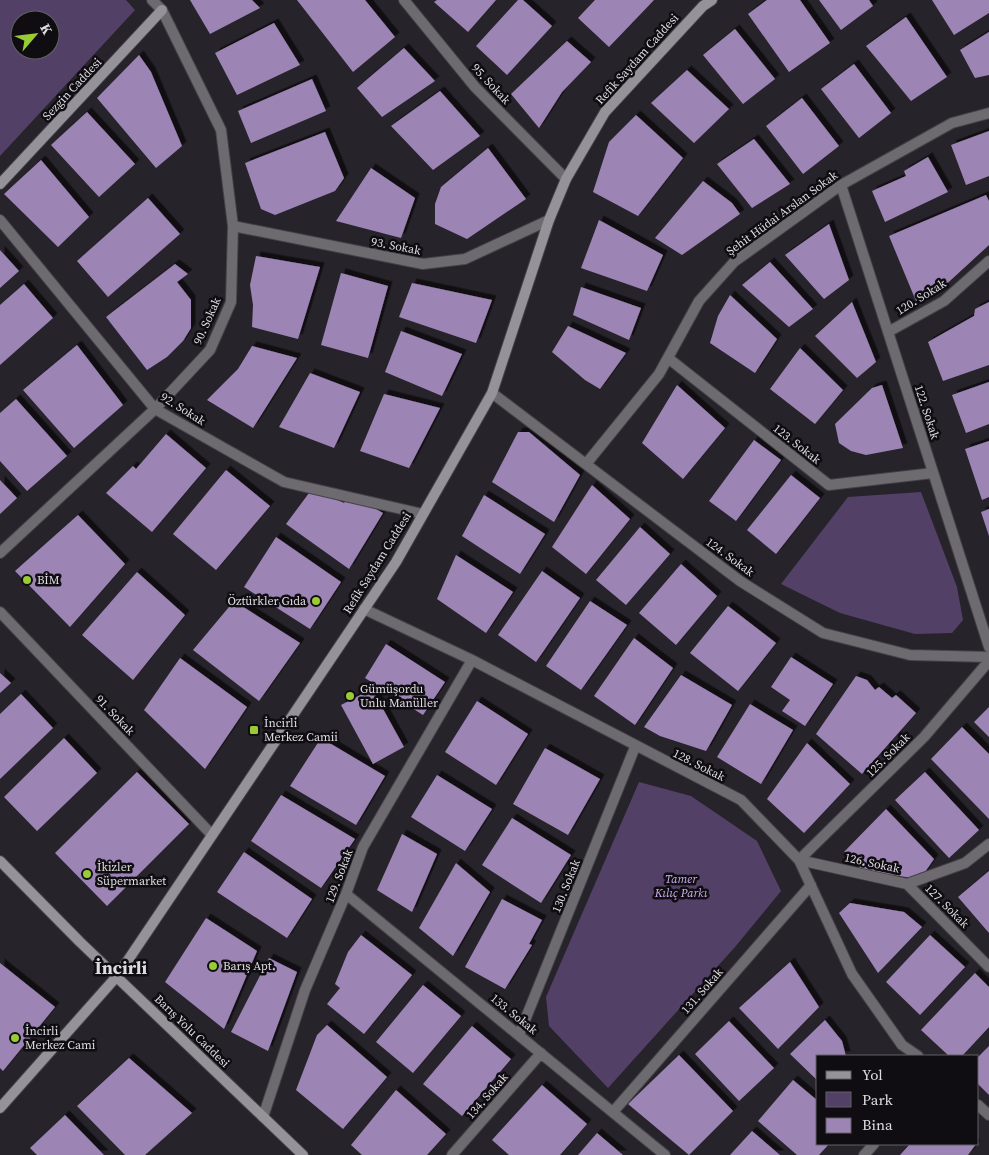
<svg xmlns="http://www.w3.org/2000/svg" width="989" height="1155" font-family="'Source Serif 4',serif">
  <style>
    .park { fill: #534067; fill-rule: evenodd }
    .building { fill: #9c85b5; filter: url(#shadow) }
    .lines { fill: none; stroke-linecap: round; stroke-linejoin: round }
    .street-casing { stroke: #444148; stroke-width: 12 }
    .secondary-casing { stroke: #444148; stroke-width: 12 }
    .street { stroke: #6d6b6f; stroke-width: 10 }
    .secondary { stroke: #959299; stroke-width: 10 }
    .poi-dot { fill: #99cb35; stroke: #0f0d11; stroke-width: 2 }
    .labels { text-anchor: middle; stroke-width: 5; stroke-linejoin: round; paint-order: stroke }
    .street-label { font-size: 12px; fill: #dedce1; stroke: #0f0d11 }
    .poi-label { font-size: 12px; fill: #dedce1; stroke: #0f0d11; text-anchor: start }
    .park-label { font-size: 12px; font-style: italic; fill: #cfacf3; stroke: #0f0d11 }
    .district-label { font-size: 18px; font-weight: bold; fill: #dedce1; stroke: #0f0d11 }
  </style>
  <defs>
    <filter id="shadow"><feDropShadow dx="4.5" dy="-4.5" stdDeviation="0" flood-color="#0009"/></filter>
  </defs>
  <rect width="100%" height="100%" fill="#27232b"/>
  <!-- park -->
  <path class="park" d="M0 0H126L135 10 0 156ZM20 20H50V50H20Z
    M921 492 957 587 963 620 952 633 915 634 840 613 781 584 848 497Z
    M639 782 691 796 757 841 781 891 735 947 608 1088 549 1026 546 997Z"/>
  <!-- building -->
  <path class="building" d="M190 0H252L260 8 210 34Z
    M297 0H365L395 37 353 72Z
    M437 0H496L468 32 434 2Z
    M518 0H523L552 26 507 75 476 46Z
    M595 0H654L609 47 578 18Z
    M767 0H800L830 43 789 72 748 14Z
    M819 0H869L873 6 841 30Z
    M932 0H989V13L954 35Z
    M906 17 947 77 911 101 866 46Z
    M274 23 300 65 237 95 215 53Z
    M735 29 775 79 743 104 703 55Z
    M989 32V75L975 78 960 50Z
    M567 41 591 62 562 92 539 128 511 94Z
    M404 48 435 81 382 117 357 88Z
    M139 55 151 72 182 146 156 168 97 98Z
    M854 64 891 113 859 138 821 89Z
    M687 70 729 109 694 143 651 103Z
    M312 79 326 111 251 143 238 111Z
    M440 91 480 136 433 170 391 126Z
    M802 98 839 146 803 174 766 126Z
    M87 112 135 164 99 197 51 145Z
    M636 115 683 158 638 216 593 192 609 142Z
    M989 131V176L966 185 951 145Z
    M325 132 344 178 335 191 275 215 261 209 245 163Z
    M754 139 790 184 752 208 717 164Z
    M488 148 526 199 467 239 435 224V204L441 187Z
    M928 157 948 192 885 222 872 191 906 176 904 171Z
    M41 160 89 217 58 247 4 194Z
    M371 168 415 198 401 238 336 221Z
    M703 181 732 203 740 214 682 255 655 238Z
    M986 195 989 201V245L940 290 916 301 889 236Z
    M148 198 180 234 108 297 77 261Z
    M599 220 663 255 647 291 581 268Z
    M829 224 849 280 824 299 785 255Z
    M0 250 19 271 0 288Z
    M256 256 320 267 298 339 252 327 253 305 250 285Z
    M770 262 813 309 789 327 742 285Z
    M175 264 188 274 177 282 191 300V328L183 341 167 357 147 370 106 317Z
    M341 273 388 286 368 358 321 345Z
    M412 283 492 300 476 343 399 317Z
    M24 284 53 318 0 365V305Z
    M581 287 641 308 629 340 573 315Z
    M730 295 777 339 755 373 710 343 718 316Z
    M852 302 876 362 857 378 815 336Z
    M989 302V365L943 381 928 342 974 316 975 309Z
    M568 326 626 353 600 389 585 380 552 352Z
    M401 331 462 354 442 396 385 372Z
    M77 345 123 405 74 448 23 390Z
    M252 346 297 358 253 428 207 400 238 369Z
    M800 348 843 390 815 424 770 389Z
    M310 373 360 392 334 448 279 427Z
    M989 382V424L966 433 952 395Z
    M677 385 725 428 683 479 642 443Z
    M882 385 903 448 866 455 851 451 839 443 835 424 872 388Z
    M384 394 440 408 409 468 360 451Z
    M16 399 67 456 27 491 0 461V413Z
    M518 432H529L580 475 554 522 492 482Z
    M166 434 206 468 152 532 106 493 133 466 136 469Z
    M754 440 781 460 736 521 709 501Z
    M989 441V497L982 500 965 449Z
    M226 470 270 506 216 570 173 534Z
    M791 475 820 498 776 554 747 530Z
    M0 480 17 498 0 514Z
    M592 485 630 519 586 574 552 547Z
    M312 489 344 503 348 498 363 502 383 513 349 569 286 524Z
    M484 495 545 534 520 574 462 536Z
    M989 509V536L981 512Z
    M78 515 125 564 70 627 15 571Z
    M640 527 670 554 626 605 596 580Z
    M276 537 341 582 310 629 244 587Z
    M456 555 513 592 486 633 437 599Z
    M681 564 717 596 676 645 639 613Z
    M542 571 580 598 536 662 498 635Z
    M137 572 185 615 133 680 82 635Z
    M234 601 300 643 259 701 193 650Z
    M590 601 627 625 581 690 546 666Z
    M728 606 776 643 738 691 690 653Z
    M634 638 673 668 635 725 594 696Z
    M386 644 445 682 423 715 365 678Z
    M791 657 833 684 805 726 782 711 790 700 771 687Z
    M180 658 247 707 205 769 144 710Z
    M0 673 11 683 0 693Z
    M681 675 732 705 706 751 660 736 644 727Z
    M856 676 867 680 875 690 879 687 892 698 896 695 916 713 862 774 816 734Z
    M372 689 404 747 373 764 341 705Z
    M21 694 53 728 0 779V714Z
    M477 701 528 734 496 785 445 752Z
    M750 704 793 730 761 784 717 757Z
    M989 707V737L974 722Z
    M962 727 989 754V819L931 759Z
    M64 738 97 773 37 831 4 797Z
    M321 738 385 776 356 825 290 786Z
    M807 743 850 784 804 833 767 799Z
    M545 748 600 779 568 835 513 804Z
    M137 772 189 824 107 906 55 853Z
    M925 772 979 830 949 858 895 800Z
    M437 775 492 809 465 851 411 817Z
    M281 795 355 839 321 888 251 841Z
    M886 809 934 859 920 879 863 871 844 852Z
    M512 818 571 855 541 903 482 865Z
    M402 834 437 854 412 912 377 890Z
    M244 852 312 899 287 938 217 892Z
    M456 863 490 892 453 956 419 928Z
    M989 871V933L958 897Z
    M502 899 542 920 529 944 532 945 505 989 465 967Z
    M850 903 904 912 922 927 878 973 839 913Z
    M206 918 257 951 224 1029 165 982Z
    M361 935 412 975 364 1034 327 1004 340 988 335 984 348 952Z
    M930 935 965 967 920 1015 886 982Z
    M269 958 297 972 268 1051 231 1032Z
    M790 962 819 1007 778 1049 739 1008Z
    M0 963 55 1007 3 1071 0 1068Z
    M975 973 989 987V1027L962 1056H949L921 1030Z
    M423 985 461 1016 413 1073 376 1042Z
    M825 1020 842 1041 846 1056H818V1081L790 1054Z
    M729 1021 774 1068 739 1101 695 1054Z
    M327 1025 387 1077 343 1129 296 1090 317 1035Z
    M472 1026 511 1059 462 1116 423 1084Z
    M989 1046V1095L978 1084V1057Z
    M679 1055 733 1111 689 1155 628 1104Z
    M129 1058 192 1113 145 1155H125L77 1106Z
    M793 1080 818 1101V1144H829L819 1155H797L758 1121Z
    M542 1085 587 1124 560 1155H509L492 1140Z
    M396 1090 446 1134 427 1155H362L351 1145Z
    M65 1115 104 1155H37L30 1148Z
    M752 1131 780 1155H730Z
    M597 1133 623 1155H578Z
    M910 1144H976L968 1155H900Z"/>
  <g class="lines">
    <!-- street casing -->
    <g class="street-casing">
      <path id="street" d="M404 0 475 87 566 179
        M841 185 989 647
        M0 220 155 409 284 482 423 514
        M233 226 423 264 465 259 549 220
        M888 332 944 301 989 261
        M668 358 829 485 933 473
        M492 393 740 581 823 633 910 655 989 657
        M586 464 659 374 699 301 734 262 841 185 952 123 989 113
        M0 553 155 409 210 350 231 302 233 226 221 130 162 10 152 0
        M364 609 472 660 741 800 799 860 852 974 902 1045 918 1056
        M0 612 212 835
        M799 860 924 737 989 661
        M799 860 907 884 965 863 989 844
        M907 884 989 967
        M346 894 665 1155
        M519 1035 635 747
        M978 1105 989 1115
        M613 1112 811 885
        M263 1117 305 990 346 894 363 847 472 660
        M452 1155 541 1053
        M864 1155 874 1144"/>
    </g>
    <!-- secondary casing -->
    <g class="secondary-casing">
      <path id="secondary" d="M0 184 162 10
        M0 861 80 942 303 1155
        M0 1108 118 975 396 562 492 393 549 220 566 179 605 112 703 6 712 0"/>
    </g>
    <!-- street -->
    <use href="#street" class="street"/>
    <!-- secondary -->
    <use href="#secondary" class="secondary"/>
  </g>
  <!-- markers -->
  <g class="poi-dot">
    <circle cx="27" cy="580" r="5"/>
    <circle cx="316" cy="601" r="5"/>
    <circle cx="350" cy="696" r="5"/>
    <rect x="249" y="725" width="10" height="10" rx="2.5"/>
    <circle cx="87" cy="874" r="5"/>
    <circle cx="213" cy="966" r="5"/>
    <circle cx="15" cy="1038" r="5"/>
  </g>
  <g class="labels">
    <!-- street labels -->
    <g class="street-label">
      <text transform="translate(637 59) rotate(-48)" y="4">Refik Saydam Caddesi</text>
      <text transform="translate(491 84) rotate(47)" y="4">95. Sokak</text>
      <text transform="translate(72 89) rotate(-47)" y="4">Sezgin Caddesi</text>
      <text transform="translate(782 213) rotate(-36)" y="4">Şehit Hüdai Arslan Sokak</text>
      <text transform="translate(396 246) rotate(11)" y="4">93. Sokak</text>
      <text transform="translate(921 297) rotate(-32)" y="4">120. Sokak</text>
      <text transform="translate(207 321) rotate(-66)" y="4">90. Sokak</text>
      <text transform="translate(183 409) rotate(32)" y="4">92. Sokak</text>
      <text transform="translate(927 412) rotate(72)" y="4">122. Sokak</text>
      <text transform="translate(797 444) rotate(38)" y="4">123. Sokak</text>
      <text transform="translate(730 557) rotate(36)" y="4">124. Sokak</text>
      <text transform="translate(377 563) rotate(-58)" y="4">Refik Saydam Caddesi</text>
      <text transform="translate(115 715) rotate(46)" y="4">91. Sokak</text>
      <text transform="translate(888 755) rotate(-45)" y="4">125. Sokak</text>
      <text transform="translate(699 765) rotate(27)" y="4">128. Sokak</text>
      <text transform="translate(872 863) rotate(12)" y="4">126. Sokak</text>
      <text transform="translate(339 876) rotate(-69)" y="4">129. Sokak</text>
      <text transform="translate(566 886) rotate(-68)" y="4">130. Sokak</text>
      <text transform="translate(947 906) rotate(45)" y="4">127. Sokak</text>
      <text transform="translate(702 991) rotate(-49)" y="4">131. Sokak</text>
      <text transform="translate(514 1014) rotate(39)" y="4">133. Sokak</text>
      <text transform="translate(192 1031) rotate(44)" y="4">Barış Yolu Caddesi</text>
      <text transform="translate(487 1096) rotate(-49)" y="4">134. Sokak</text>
    </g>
    <!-- poi labels -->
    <g class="poi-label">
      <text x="37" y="584">BİM</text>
      <text x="306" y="605" text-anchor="end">Öztürkler Gıda</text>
      <text x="360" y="693">Gümüşordu<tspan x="360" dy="14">Unlu Manüller</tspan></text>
      <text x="264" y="727">İncirli<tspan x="264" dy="14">Merkez Camii</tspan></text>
      <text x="97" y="871">İkizler<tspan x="97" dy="14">Süpermarket</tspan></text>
      <text x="223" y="970">Barış Apt.</text>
      <text x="25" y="1035">İncirli<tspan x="25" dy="14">Merkez Cami</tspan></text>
    </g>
    <!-- park labels -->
    <g class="park-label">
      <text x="681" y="883">Tamer<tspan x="681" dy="14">Kılıç Parkı</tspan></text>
    </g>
    <!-- district labels -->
    <g class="district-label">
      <text x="121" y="974">İncirli</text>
    </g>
  </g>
  <!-- legend -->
  <rect x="816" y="1055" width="162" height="90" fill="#0f0d11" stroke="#626064"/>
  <rect x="826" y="1071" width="25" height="8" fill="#959299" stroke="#626064"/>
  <text x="862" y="1080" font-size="15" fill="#dedce1">Yol</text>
  <rect x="826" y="1092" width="25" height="15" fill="#534067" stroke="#626064"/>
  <text x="862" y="1105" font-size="15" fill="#dedce1">Park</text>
  <rect x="826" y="1118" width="25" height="15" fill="#9c85b5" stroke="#626064"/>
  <text x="862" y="1130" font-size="15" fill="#dedce1">Bina</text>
  <!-- north arrow -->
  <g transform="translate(35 35) rotate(62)"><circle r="24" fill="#0f0d11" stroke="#626064"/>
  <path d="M0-4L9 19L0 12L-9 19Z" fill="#99cb35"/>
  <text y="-8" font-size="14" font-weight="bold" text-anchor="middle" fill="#dedce1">K</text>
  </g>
</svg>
